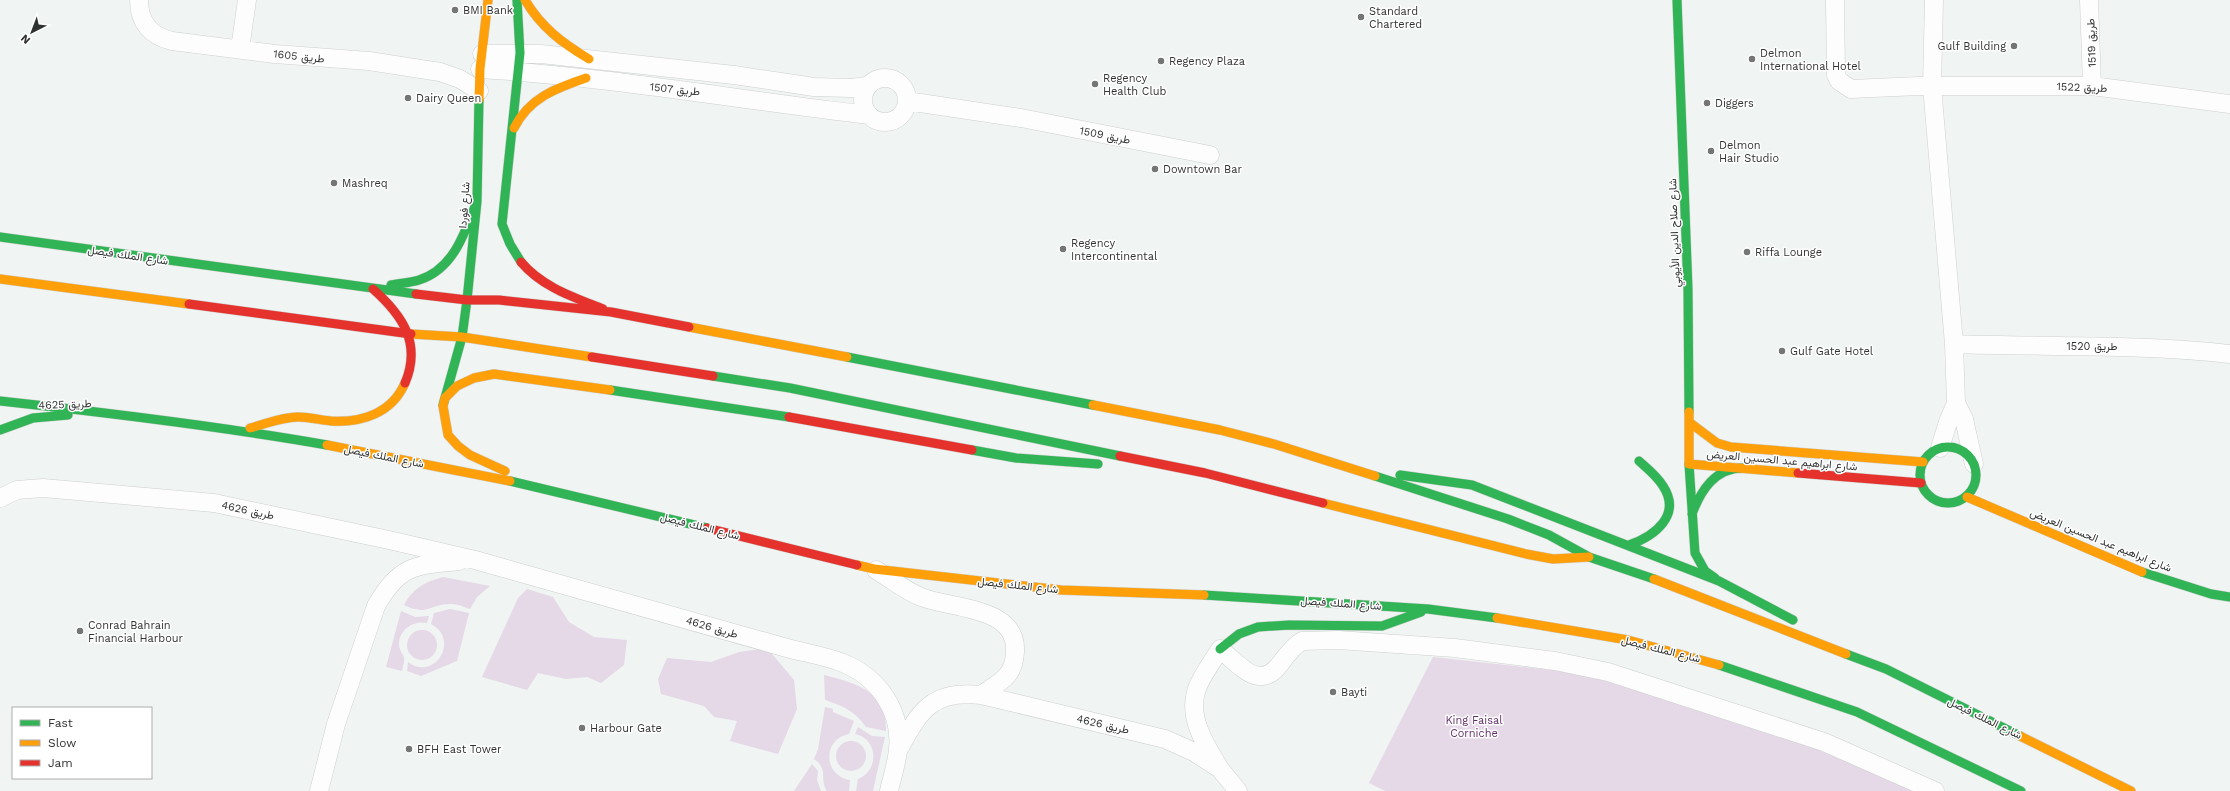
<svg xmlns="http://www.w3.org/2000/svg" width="2230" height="791" font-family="'Work Sans',Vazirmatn,sans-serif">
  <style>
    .green { fill: #e5d8e7 }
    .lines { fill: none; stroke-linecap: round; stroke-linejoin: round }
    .street-casing { stroke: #cdd0ce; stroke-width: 19 }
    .fast-casing { stroke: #cdd0ce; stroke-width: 10 }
    .slow-casing { stroke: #cdd0ce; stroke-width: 10 }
    .jam-casing { stroke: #cdd0ce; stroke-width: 10 }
    .street { stroke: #fdfdfd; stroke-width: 18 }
    .fast { stroke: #30b455; stroke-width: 9 }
    .slow { stroke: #ff9f0a; stroke-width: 9 }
    .jam { stroke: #e5322d; stroke-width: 9 }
    .poi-dot { fill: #737675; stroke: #fff; stroke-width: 1.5 }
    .labels { text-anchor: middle; stroke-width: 3; stroke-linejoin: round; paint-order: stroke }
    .poi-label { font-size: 11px; fill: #303231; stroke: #fff; text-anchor: start }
    .street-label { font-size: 11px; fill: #303231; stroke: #fff }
    .park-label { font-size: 11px; fill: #612f67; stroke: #fff }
  </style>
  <rect width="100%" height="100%" fill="#f0f4f2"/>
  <!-- green -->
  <path class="green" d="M443 577 490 586 477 597 470 609C464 607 458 604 452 604 430 603 428 617 404 605 413 588 425 582 443 577Z
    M527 589 553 597 569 622 594 637 627 640 624 665 601 683 587 677 566 679 538 673 527 690 482 677 518 598Z
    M450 609 469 613 457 661 421 676 407 671 408 662C434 682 461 640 431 624L434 613Z
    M401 611 415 617 429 616 427 623C413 620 398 630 399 646 400 651 403 654 404 658 405 662 402 668 402 671L386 667Z
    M407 645a15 15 0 1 1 30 0a15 15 0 1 1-30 0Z
    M767 648 794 680 797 709 778 754 730 741 737 721 714 717 704 706 661 694 658 679 667 658 711 662 739 652Z
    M1433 657 1589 674 1725 712 1919 791H1385L1369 783Z
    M824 675C856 683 887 691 886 731L866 727C855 711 843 706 825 700Z
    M825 707 833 709V712L854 721 849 734C822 739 823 776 850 780L849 791H827C819 779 829 769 814 759L818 749Z
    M858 727 872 736 885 737 873 791H856L858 779C879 771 879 739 855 734Z
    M836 756a15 15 0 1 1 30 0a15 15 0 1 1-30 0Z
    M812 764 818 771 817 780 821 791H794Z"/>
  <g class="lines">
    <!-- street casing -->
    <g class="street-casing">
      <path id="street" d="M139 0C139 23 151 36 172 41L275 54 369 61 440 72 460 79 479 91
        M1835 0 1836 75 1839 81 1851 89 1919 86H2092L2230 104
        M1934 0 1932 86 1954 344 1956 403 1964 419 1974 464
        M2089 0 2092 86
        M240 49 247 0
        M482 54H541L734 75 814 87 851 88 867 86
        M480 69C611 77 739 100 869 115
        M863 100a22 22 0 1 1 44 0a22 22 0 1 1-44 0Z
        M907 101 1021 118 1210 155
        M1954 344C2046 347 2138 344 2230 354
        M1940 448 1948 422 1956 403
        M0 498 17 490 43 488 214 503 389 540 475 560 787 648C805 653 825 656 843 663 878 677 902 711 898 749 897 763 892 777 889 791
        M876 570C891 579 906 591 921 597 951 609 1018 606 1015 652 1014 677 1000 682 981 695
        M899 749C920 710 932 690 981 695L1165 739 1194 752 1220 769 1238 791
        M1220 769C1207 747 1188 720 1196 692 1199 679 1213 661 1220 649 1240 665 1259 692 1280 664 1286 656 1293 646 1302 641L1338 640 1455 648 1555 661 1608 672 1824 742 1935 791
        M319 791 336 724 376 606C399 565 415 565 459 561"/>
    </g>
    <!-- fast casing -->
    <g class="fast-casing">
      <path id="fast" d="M517 0 520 53 502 224 510 244 521 262
        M1677 0 1688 290 1689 412
        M0 237 416 294
        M391 285C400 283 410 283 419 280 454 269 465 232 477 201
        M847 357 1093 405
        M713 376 790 388 1120 456
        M610 390 789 417
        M0 401C110 413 219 426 327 445
        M443 405 462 337 467 300 477 201 479 99
        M0 430 33 418 68 415
        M1920 475a28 28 0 1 1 56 0a28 28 0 1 1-56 0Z
        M972 450 1016 458 1098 464
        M1689 464 1695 553 1705 571 1715 578
        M1400 475 1472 485 1719 581 1793 620
        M1375 476 1508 519 1549 535 1589 557 1654 579
        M510 481 707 528
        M1692 514C1701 490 1715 468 1743 468
        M1629 545C1655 536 1682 515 1663 486 1657 476 1648 469 1639 461
        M2142 572 2211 594 2230 597
        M1204 595 1428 609 1497 618
        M1220 649 1239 634 1258 627 1289 625 1382 626 1421 612
        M1846 654 1886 669 2020 736
        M1719 665 1857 712 2021 791"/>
    </g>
    <!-- slow casing -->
    <g class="slow-casing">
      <path id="slow" d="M525 0C541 27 562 43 589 59
        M479 99 480 69 488 0
        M514 128C529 98 556 88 586 78
        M0 279 189 304
        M689 327 847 357
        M411 334 462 337 592 357
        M1093 405 1220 430 1274 444 1375 476
        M1689 412V464L1798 473
        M1689 422 1717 443 1731 447 1923 462
        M250 428C266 424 281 417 298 417 309 417 320 420 331 421 362 423 392 413 405 383
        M327 445 510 481
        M505 471 470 455 458 446 448 435 443 406 445 398 457 386 474 378 494 374 610 390
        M1967 497 2142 572
        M1323 503 1526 554 1553 559 1589 557
        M857 565 874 569 1061 590 1204 595
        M1654 579 1846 654
        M1497 618 1628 640 1719 665
        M2020 736 2131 791"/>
    </g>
    <!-- jam casing -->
    <g class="jam-casing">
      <path id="jam" d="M521 262C542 287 573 297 603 309
        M373 289C402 315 422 343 405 383
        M416 294 467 300H499L611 312 689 327
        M189 304 411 334
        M592 357 713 376
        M789 417 972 450
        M1120 456 1205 473 1323 503
        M1798 473 1921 483
        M707 528 857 565"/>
    </g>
    <!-- street -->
    <use href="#street" class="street"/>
    <!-- fast -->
    <use href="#fast" class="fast"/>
    <!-- slow -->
    <use href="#slow" class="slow"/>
    <!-- jam -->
    <use href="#jam" class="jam"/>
  </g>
  <!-- markers -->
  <g class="poi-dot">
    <circle cx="455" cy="10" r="4"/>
    <circle cx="1361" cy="17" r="4"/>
    <circle cx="2014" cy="46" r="4"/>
    <circle cx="1752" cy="59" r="4"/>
    <circle cx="1161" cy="61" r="4"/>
    <circle cx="1095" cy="84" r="4"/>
    <circle cx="408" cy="98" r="4"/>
    <circle cx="1707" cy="103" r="4"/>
    <circle cx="1711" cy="151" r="4"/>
    <circle cx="1155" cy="169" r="4"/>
    <circle cx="334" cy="183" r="4"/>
    <circle cx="1063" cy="249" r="4"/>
    <circle cx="1747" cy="252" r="4"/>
    <circle cx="1782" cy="351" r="4"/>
    <circle cx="80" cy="631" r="4"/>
    <circle cx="1333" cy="692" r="4"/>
    <circle cx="582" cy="728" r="4"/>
    <circle cx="409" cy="749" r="4"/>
  </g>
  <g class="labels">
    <!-- poi labels -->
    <g class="poi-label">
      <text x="463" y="14">BMI Bank</text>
      <text x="1369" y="15">Standard<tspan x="1369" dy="13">Chartered</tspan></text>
      <text x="2006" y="50" text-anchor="end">Gulf Building</text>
      <text x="1760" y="57">Delmon<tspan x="1760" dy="13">International Hotel</tspan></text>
      <text x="1169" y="65">Regency Plaza</text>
      <text x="1103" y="82">Regency<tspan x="1103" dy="13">Health Club</tspan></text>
      <text x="416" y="102">Dairy Queen</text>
      <text x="1715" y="107">Diggers</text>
      <text x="1719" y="149">Delmon<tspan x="1719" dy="13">Hair Studio</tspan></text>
      <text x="1163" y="173">Downtown Bar</text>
      <text x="342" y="187">Mashreq</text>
      <text x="1071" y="247">Regency<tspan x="1071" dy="13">Intercontinental</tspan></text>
      <text x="1755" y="256">Riffa Lounge</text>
      <text x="1790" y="355">Gulf Gate Hotel</text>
      <text x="88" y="629">Conrad Bahrain<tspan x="88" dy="13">Financial Harbour</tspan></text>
      <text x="1341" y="696">Bayti</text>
      <text x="590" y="732">Harbour Gate</text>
      <text x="417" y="753">BFH East Tower</text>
    </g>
    <!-- street labels -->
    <g class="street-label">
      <text transform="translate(2091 43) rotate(-92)" y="4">طريق 1519</text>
      <text transform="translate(299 56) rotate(6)" y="4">طريق 1605</text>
      <text transform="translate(2082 87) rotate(2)" y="4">طريق 1522</text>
      <text transform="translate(675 89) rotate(6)" y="4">طريق 1507</text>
      <text transform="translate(1105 135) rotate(11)" y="4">طريق 1509</text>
      <text transform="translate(464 205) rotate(-86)" y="4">شارع فوردا</text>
      <text transform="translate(1674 233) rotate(-92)" y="4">شارع صلاح الدين الأيوبي</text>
      <text transform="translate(128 255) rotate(8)" y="4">شارع الملك فيصل</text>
      <text x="2092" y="350">طريق 1520</text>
      <text transform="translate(65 404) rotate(-2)" y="4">طريق 4625</text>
      <text transform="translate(384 456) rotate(11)" y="4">شارع الملك فيصل</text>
      <text transform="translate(1782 460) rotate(5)" y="4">شارع ابراهيم عبد الحسين العريض</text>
      <text transform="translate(248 510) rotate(12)" y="4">طريق 4626</text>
      <text transform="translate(700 526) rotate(14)" y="4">شارع الملك فيصل</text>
      <text transform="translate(2101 540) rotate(22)" y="4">شارع ابراهيم عبد الحسين العريض</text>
      <text transform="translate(1018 585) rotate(6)" y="4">شارع الملك فيصل</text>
      <text transform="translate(1341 603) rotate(4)" y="4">شارع الملك فيصل</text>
      <text transform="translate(712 627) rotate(16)" y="4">طريق 4626</text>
      <text transform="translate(1661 649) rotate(14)" y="4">شارع الملك فيصل</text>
      <text transform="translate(1985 718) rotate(26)" y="4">شارع الملك فيصل</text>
      <text transform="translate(1103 724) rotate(13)" y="4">طريق 4626</text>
    </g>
    <!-- park labels -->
    <g class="park-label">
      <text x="1474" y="724">King Faisal<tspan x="1474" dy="13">Corniche</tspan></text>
    </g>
  </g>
  <!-- legend -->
  <rect x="12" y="707" width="140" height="72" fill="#ffffff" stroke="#acadad"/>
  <rect x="20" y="720" width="20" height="6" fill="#30b455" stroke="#acadad"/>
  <text x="48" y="727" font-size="12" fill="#303231">Fast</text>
  <rect x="20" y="740" width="20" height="6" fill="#ff9f0a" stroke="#acadad"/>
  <text x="48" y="747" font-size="12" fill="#303231">Slow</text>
  <rect x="20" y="760" width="20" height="6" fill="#e5322d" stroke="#acadad"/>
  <text x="48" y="767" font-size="12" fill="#303231">Jam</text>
  <!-- north arrow -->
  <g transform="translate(32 32) rotate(222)" stroke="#ffffff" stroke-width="3" paint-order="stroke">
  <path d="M0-3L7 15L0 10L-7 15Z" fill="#303231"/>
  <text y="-6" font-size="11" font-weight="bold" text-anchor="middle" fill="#303231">N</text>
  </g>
</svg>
